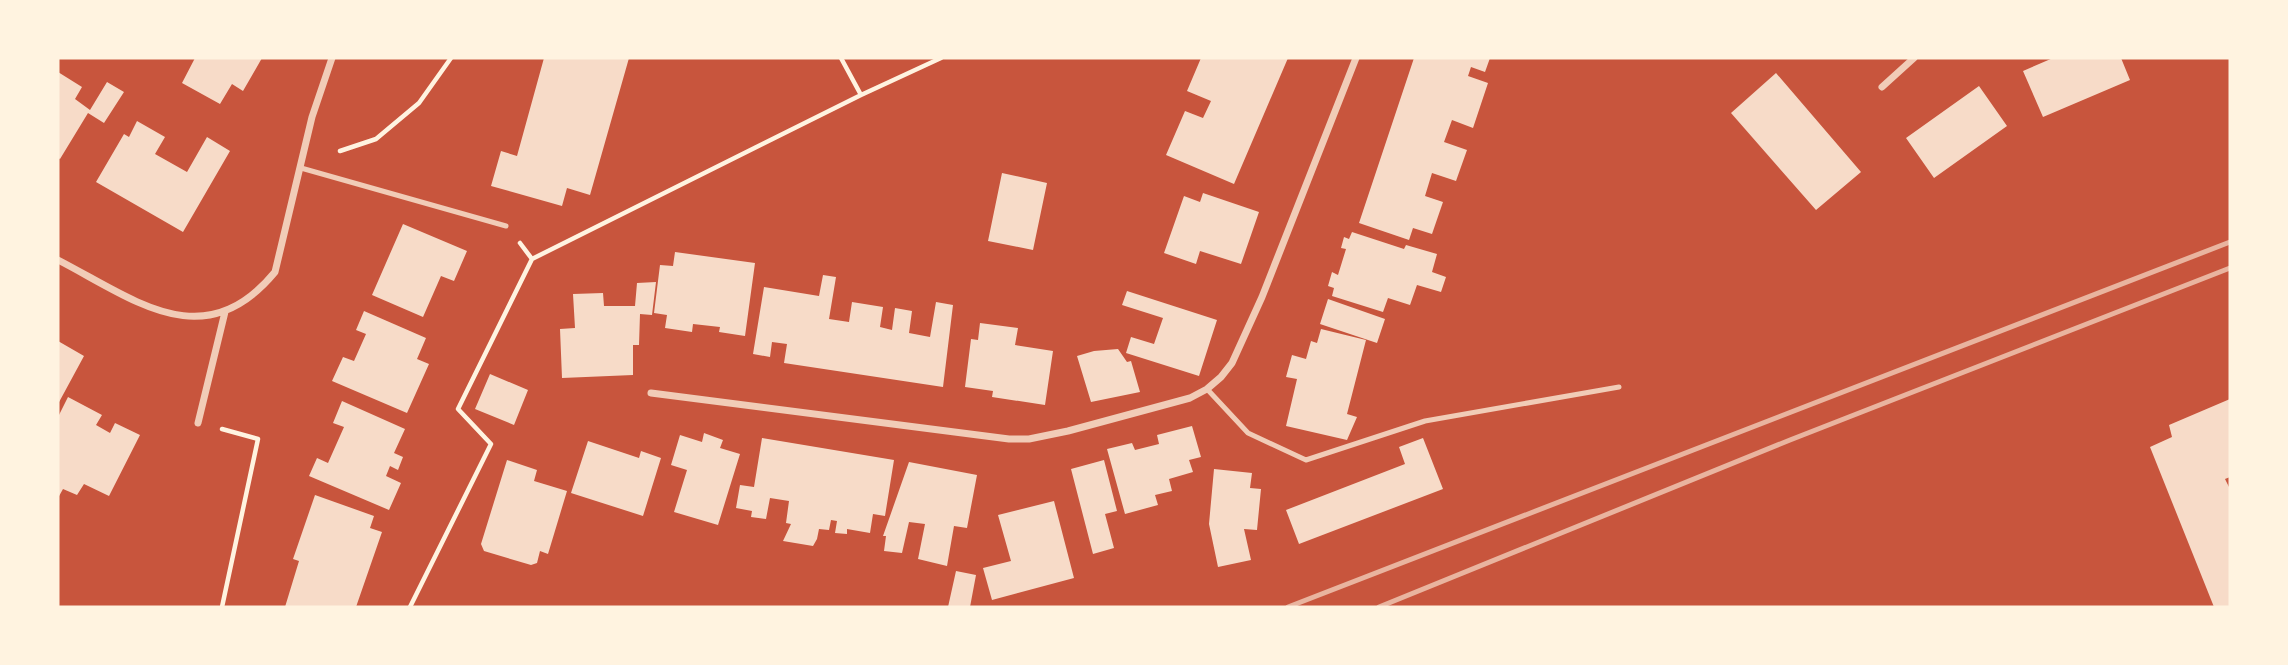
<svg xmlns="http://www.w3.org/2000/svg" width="2288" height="665" font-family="'Public Sans',sans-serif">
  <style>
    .building { fill: #f7dbc8 }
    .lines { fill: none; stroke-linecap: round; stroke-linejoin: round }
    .path { stroke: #fff3e0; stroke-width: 4.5 }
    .service { stroke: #f1ccb7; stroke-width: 5 }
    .minor { stroke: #f1ccb7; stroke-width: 7 }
    .rail { stroke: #e9b49f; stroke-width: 5 }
  </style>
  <rect width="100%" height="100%" fill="#c8553d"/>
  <!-- building -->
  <path class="building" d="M195 58H262L243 91 232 84 220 104 182 83Z
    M544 58H629L590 195 567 188 562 206 491 186 501 151 517 156Z
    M1201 58H1288L1234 184 1166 155 1185 111 1203 118 1211 101 1187 91Z
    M1414 58H1490L1485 72 1471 67 1468 76 1488 83 1473 128 1452 120 1444 142 1467 150 1456 181 1432 173 1425 196 1443 202 1432 234 1413 228 1409 240 1359 223Z
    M2053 58H2121L2130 80 2043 117 2023 71Z
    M58 72 82 87 75 99 90 110 107 82 124 92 104 123 88 113 60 159 58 158Z
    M1776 73 1861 172 1816 210 1731 113Z
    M1979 86 2007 126 1934 178 1906 138Z
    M137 121 165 137 155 154 187 172 207 137 230 151 183 232 96 182 124 134 129 137Z
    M1002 173 1047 183 1033 250 988 241Z
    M1203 193 1259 212 1241 264 1200 251 1196 264 1164 253 1184 196 1200 202Z
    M403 224 467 251 454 281 441 276 423 317 372 295Z
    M1352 232 1404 249 1406 245 1437 254 1432 272 1446 277 1441 292 1417 285 1410 305 1388 298 1383 312 1332 296 1334 288 1328 286 1332 272 1338 275 1346 249 1341 248 1344 237 1349 239Z
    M675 252 755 263 745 336 719 332 720 327 693 324 692 332 665 328 667 315 654 313 660 265 673 266Z
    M823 275 836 277 829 319 849 322 852 302 883 307 880 327 892 330 895 308 912 311 909 333 930 337 936 302 953 305 943 387 784 363 787 344 772 342 770 357 753 354 764 287 819 296Z
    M656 282 652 315 640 314 639 345H633V375L562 378 560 329 575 328 573 294 603 293 604 306H635L637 283Z
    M1127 291 1217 320 1199 376 1126 353 1131 337 1154 344 1163 318 1122 305Z
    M1328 299 1385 319 1377 343 1320 324Z
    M364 311 426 338 417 359 429 364 407 413 332 381 343 357 354 361 366 334 356 330Z
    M980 323 1018 328 1015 345 1053 351 1045 405 992 397 993 391 965 387 971 339 978 340Z
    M1321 329 1366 340 1347 414 1357 417 1347 440 1286 426 1297 379 1286 377 1292 355 1306 359 1311 341 1317 343Z
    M58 341 84 356 58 404Z
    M1118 349 1127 362 1131 361 1140 392 1091 402 1077 356 1094 351Z
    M490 374 528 390 514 425 475 409Z
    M68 397 102 415 96 425 110 433 115 423 140 435 109 496 84 484 77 495 63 489 58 498V417Z
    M2230 399V477L2225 479 2230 489V607H2214L2150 447 2172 437 2169 425Z
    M342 401 405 429 394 453 403 457 398 470 390 466 386 476 401 483 389 510 309 476 317 458 328 463 344 427 333 423Z
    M1192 426 1201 457 1189 460 1193 472 1169 479 1172 491 1155 495 1158 505 1125 514 1107 449 1132 443 1135 450 1159 444 1157 435Z
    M704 433 723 440 720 448 740 454 718 525 674 512 687 470 671 465 680 435 702 442Z
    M762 438 894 460 885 516 873 514 870 533 847 529V534L835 533 837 521 831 520 829 530 819 529 817 539 813 546 783 541 791 524 786 523 789 501 770 498 766 519 751 517 752 511 736 508 740 485 754 487Z
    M1423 438 1443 489 1299 544 1286 510 1405 464 1399 447Z
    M588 441 639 458 641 451 661 458 643 516 571 493Z
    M507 460 537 470 534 481 567 491 548 554 540 551 537 563 531 565 484 551 481 544Z
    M1104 460 1117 511 1105 514 1114 548 1093 554 1071 469Z
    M909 462 977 475 967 528 954 526 947 566 918 559 925 524 909 522 902 553 884 551 886 536H883Z
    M1214 469 1252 473 1250 488 1261 489 1257 530 1244 529 1251 560 1218 567 1209 524Z
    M315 495 374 516 370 528 382 532 356 607H285L299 561 293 559Z
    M1054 501 1074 578 992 600 983 568 1011 561 998 515Z
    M956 571 976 575 970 607H948Z"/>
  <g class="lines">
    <!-- path -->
    <path class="path" d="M841 58 861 95 941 58
      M340 151 376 139 419 103 451 58
      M520 243 532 259
      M222 607 258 439 222 429
      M410 607 491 444 458 409 532 259 861 95"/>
    <!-- service -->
    <path class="service" d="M301 168 506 226
      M1207 389 1248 433 1306 460 1425 421 1619 387"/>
    <!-- minor -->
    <path class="minor" d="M1882 87 1914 58
      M58 260C134 299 204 358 275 272L312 117 332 58
      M651 393 1009 439H1029L1068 431 1190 398 1207 389 1221 377 1232 363 1262 297 1356 58
      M198 423 225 312"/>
    <!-- rail -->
    <path class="rail" d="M1288 607 2230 242
      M1379 607 1790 440 2230 268"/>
  </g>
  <!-- border -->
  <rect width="2288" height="665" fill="none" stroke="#fff3e0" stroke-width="119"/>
</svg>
